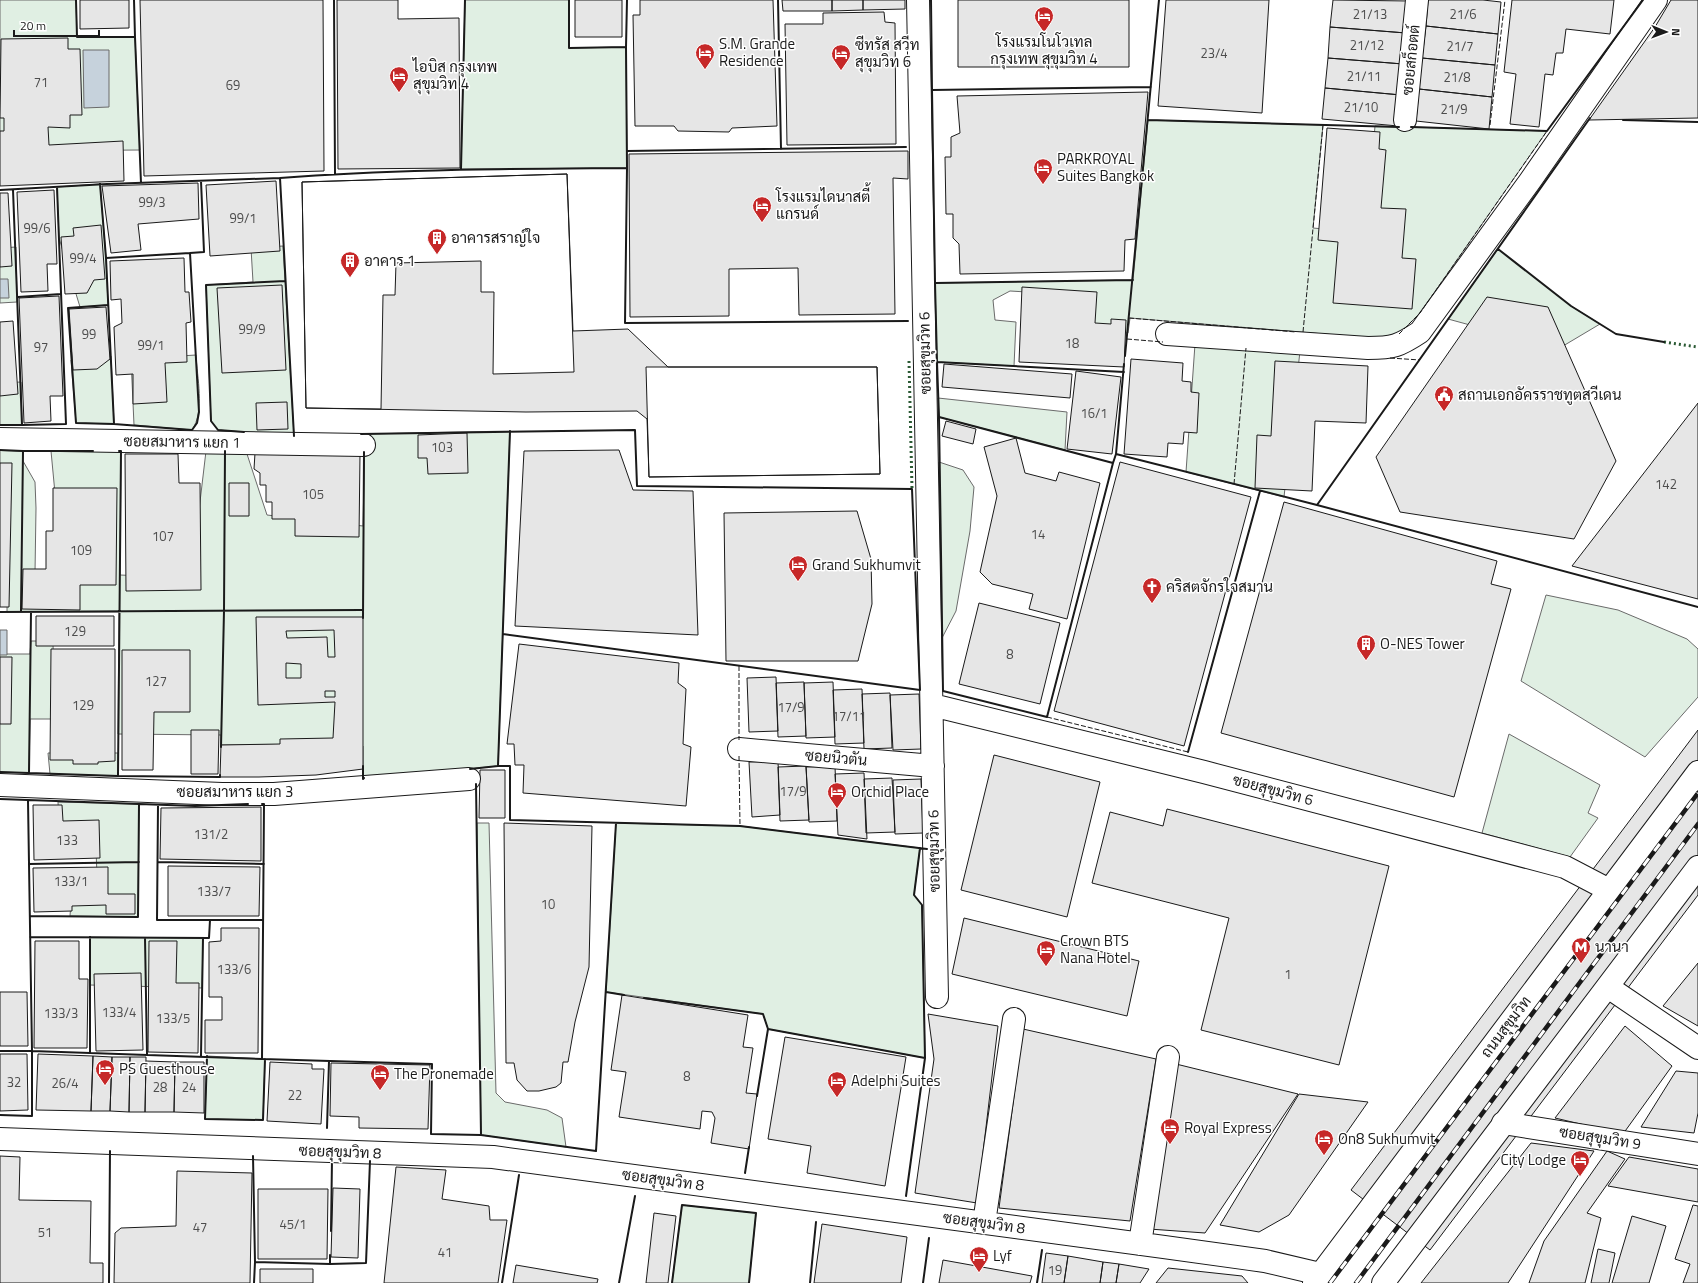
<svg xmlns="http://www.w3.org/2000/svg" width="1698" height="1283" font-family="'Titillium Web',Sarabun,sans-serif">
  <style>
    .green { fill: #e0efe3; stroke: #6a6a6a }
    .water { fill: #c6d2dc; stroke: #6a6a6a }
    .building { fill: #e6e6e6; stroke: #1a1a1a; fill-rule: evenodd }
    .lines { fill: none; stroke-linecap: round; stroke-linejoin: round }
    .street-casing { stroke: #1a1a1a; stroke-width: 24 }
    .primary-casing { stroke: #1a1a1a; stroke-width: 24 }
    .street { stroke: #fff; stroke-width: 22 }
    .primary { stroke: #fff; stroke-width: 22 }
    .rail-casing { stroke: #1a1a1a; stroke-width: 4.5 }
    .rail { stroke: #fff; stroke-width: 3; stroke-dasharray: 9; stroke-linecap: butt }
    .hedge { stroke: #2b5a34; stroke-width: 3; stroke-dasharray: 2 3; stroke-linecap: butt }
    .fence { stroke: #1a1a1a; stroke-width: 1; stroke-dasharray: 5 2; stroke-linecap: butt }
    .wall { stroke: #1a1a1a; stroke-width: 2 }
    .labels { text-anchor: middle; stroke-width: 3; stroke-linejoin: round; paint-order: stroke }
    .number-label { font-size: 13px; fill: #4d4d4d }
    .poi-label { font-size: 15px; fill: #1a1a1a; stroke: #fff; text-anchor: start }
    .street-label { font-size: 15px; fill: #1a1a1a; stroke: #fff }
  </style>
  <rect width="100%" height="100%" fill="#fff"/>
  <!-- green -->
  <path class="green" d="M0 0H76L77 37H135L140 150 0 151Z
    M465 0H569V48L626 47 627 168 461 169Z
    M1148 120 1323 125 1313 228 1366 233 1375 126 1547 131 1420 313 1399 334 1385 339 1130 318 1128 333 1091 331 1094 296 1010 291 993 300 995 320 1016 322 1014 366 937 362 935 283 1133 280Z
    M100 184 106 258 108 305 80 307 59 238 57 187Z
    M283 246 294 436 218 430 211 421 206 285 253 282 251 248Z
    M16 247 17 302 0 303V248Z
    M1498 249 1571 306 1600 324 1558 349 1448 319Z
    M1195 344 1300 351 1284 497 1186 472Z
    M196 355C197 377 205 411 192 430L134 425 131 359Z
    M111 356 114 424 76 423 71 360Z
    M21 382 22 425H0V383Z
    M938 398 1067 412 1065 450 939 417Z
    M510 431 498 766 363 779V746L334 744 221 745V735L118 734 119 612H7L8 472H0V450L23 451V461L35 482 36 508 35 573 52 569 56 504 51 451H121L120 575 191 578 206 451H246L267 515 363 526 365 434Z
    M939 462 963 470 974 487 970 531 956 611 942 638Z
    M1546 595 1618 610 1687 639 1698 649V697L1645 757 1521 681Z
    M31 641H53L54 719H30L29 773 0 772V654H30Z
    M1509 734 1600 785 1588 813 1598 818 1570 857 1482 833Z
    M48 753H118V776L50 774Z
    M58 802 139 804 138 917 70 916 71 902 98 901 95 824H59Z
    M477 823H489L496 1093 505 1102 547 1110 562 1118 566 1147 481 1135Z
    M616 823 740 826 920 848 914 895 922 905 925 1058 768 1029 763 1014 606 992Z
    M90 937 203 938 202 988 90 985Z
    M207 1056 265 1059 263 1120 205 1119Z
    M682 1205 756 1213 749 1283H672Z"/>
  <!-- water -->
  <path class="water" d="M83 50H109V107L84 108Z
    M0 279H8L9 298H0Z
    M0 630H7V655H0Z"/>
  <!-- building -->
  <path class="building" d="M80 0H129V28L80 29Z
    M140 0H323L324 171 144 176Z
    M337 0H398V19L459 18 460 168 338 169Z
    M575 0H622V37H575Z
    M640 0H773L777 126 732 128 729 132 678 131 674 126H635L633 15H640Z
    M782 0H832V11H783Z
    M832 0H863V10L832 11Z
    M863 0H905V9L863 10Z
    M958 0H1129V67H958Z
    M1166 0H1269L1262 113 1158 106Z
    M1333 0 1409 1 1406 33 1330 27Z
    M1428 0H1483L1501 2 1498 34 1426 26Z
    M1512 0H1614L1610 34 1566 29 1563 53H1556L1553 75 1545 74 1539 127 1510 124 1516 74 1504 72Z
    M1671 0H1698V118L1589 120 1655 27Z
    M884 12 885 22 895 23 896 144 787 145 785 24H823V13Z
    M1426 26 1498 34 1495 65 1422 58Z
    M1330 27 1406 33 1403 64 1328 58Z
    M68 38V49H80L82 115H70V128L48 127 49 145 123 141 124 181 0 186V131H4V118H0L1 39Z
    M1328 58 1403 64 1401 95 1325 88Z
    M1422 58 1495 65 1492 97 1419 89Z
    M1325 88 1401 95 1398 126 1322 119Z
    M1419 89 1492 97 1489 129 1416 121Z
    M1148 92 1135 239 1125 240 1124 271 960 274 959 244 953 238V214H946L945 157H951V137L960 133 957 96Z
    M1327 128 1380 132 1379 149 1386 150 1381 208 1406 209 1402 258 1416 259 1412 309 1333 303 1338 242 1318 240Z
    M908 151V179L893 178 895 314 799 315 798 268 729 269V316L630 317 629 154Z
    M567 174 573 331 628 329 668 367H877L880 474 649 477 647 419 637 411 526 412 306 408 302 182Z
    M567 174 574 372 493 374 494 292H481V261L396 263 395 295H383L381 409 306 408 302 182Z
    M276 181 280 251 210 256 206 185Z
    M198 183 199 219 138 224 141 250 111 253 102 186Z
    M54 190 57 264H47L48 291 21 292 17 192Z
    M0 193H8L12 266 0 267Z
    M101 225 105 279 94 280 87 293 65 294 61 237 74 236 73 228Z
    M184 258 185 292H189L191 322 186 323 187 362 165 363 167 402 133 404V374L116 375 114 327 122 323 121 299 111 300 110 261Z
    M282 285 286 370 222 373 217 288Z
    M1022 287 1097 292 1095 323 1111 324V319L1126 320 1124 367 1019 362Z
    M59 296 63 396H50L51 421 24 423 19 298Z
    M1487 297 1548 307 1616 461 1574 539 1400 512 1376 457Z
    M106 307 110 359 97 369 73 370 69 309Z
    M13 321 18 394 0 396V322Z
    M1131 359 1183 363 1182 381 1191 382V392L1199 393 1197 433 1184 432 1183 444 1168 443 1167 457 1124 454Z
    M1275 361 1368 366 1366 423 1315 421 1312 491 1255 488 1257 435 1271 436Z
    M944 364 1072 374 1070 398 942 387Z
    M646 367H877L880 474 649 477Z
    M1076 371 1121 377 1112 454 1067 449Z
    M287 402 288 429 257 430 256 403Z
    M1698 403V599L1572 566Z
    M946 421 976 429 973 444 942 436Z
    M467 433 468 473 428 474 427 458H418V435Z
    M1016 438 1025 473 1056 481 1059 472 1100 483 1067 619 1029 609 1033 594 992 584 980 572 997 496 984 447Z
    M619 450 633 490 693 491 698 635 515 626 524 451Z
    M255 453 360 454 359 537 295 536V519H272V502H266V485H260V473L254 469Z
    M125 454H178L179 483H200L201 590 126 591Z
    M1120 462 1251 497 1184 746 1054 711Z
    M0 463H12L9 607H0Z
    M229 483H249V516H229Z
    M53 488H117L116 585H80V610L22 609 23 569H46V531H53Z
    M1284 502 1497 561 1491 584 1511 589 1454 797 1221 733Z
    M857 511 871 559 872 604 858 661H726L724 513Z
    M979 603 1060 623 1040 704 959 684Z
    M36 616H114V646H36Z
    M256 617H363V769L316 775 259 777H220L221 745 280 744V739L333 738 335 702 258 705ZM334 630 335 657H328L327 637 287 638 286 631ZM286 663 301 664V678H286ZM325 691H335V697H325Z
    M519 644 679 663 678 683 686 689 683 744 691 747 686 806 523 793 524 765H515L514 744H507Z
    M51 649H115V761L98 762V764H73V760H50Z
    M122 650H190V712H154L153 770H122Z
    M0 657H12L11 724H0Z
    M776 677 778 731 749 732 747 678Z
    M804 682 806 736 778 737 776 683Z
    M833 682 835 737 806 738 804 683Z
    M862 689 864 743 835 744 833 690Z
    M890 693 892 748 864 749 862 694Z
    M919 694 921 749 893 750 890 695Z
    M191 730H219L218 774H191Z
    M1698 730V895L1430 1250 1351 1190Z
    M994 755 1100 782 1067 917 961 890Z
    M778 761 780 815 752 817 749 762Z
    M806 766 809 820 780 821 778 767Z
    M835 766 837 821 809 822 806 767Z
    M480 770H505V818H479Z
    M864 773 867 839 838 835 835 774Z
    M892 778 895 832 866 833 864 779Z
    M921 779 923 833 895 834 893 780Z
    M33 805H62L63 821 99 820 100 858 34 860Z
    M261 807V861L160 859 161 808Z
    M1167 809 1389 866 1339 1065 1201 1030 1229 918 1092 883 1110 812 1163 826Z
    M504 823 592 826 589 967 575 1022 568 1062H563L561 1083 556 1087 539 1091H527L517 1080 514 1063H506Z
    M168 866 260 867 259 916H168Z
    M108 867V894H135V914H106V905L72 906V911L34 912 33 868Z
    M964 918 1139 961 1127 1016 952 974Z
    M221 928H259L258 1053H205V1020H222V997H209V942L221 941Z
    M35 941H79V979H88L87 1048H34Z
    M149 941H177L176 983H199L198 1053 148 1052Z
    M1698 963V1026L1663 1006Z
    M141 973 143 1050 96 1051 94 974Z
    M0 992H27L28 1046H0Z
    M622 995 748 1015 743 1047 753 1048 746 1093 757 1094 749 1149 711 1143 715 1118 712 1112 702 1111 700 1129 619 1117 626 1072 611 1070Z
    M928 1014 998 1026 977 1203 915 1193 934 1059Z
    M1625 1026 1672 1066 1623 1134 1555 1118Z
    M1023 1029 1156 1059 1130 1221 999 1208Z
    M785 1037 906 1057 885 1186 807 1173 811 1146 768 1139Z
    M0 1054H27L28 1110 0 1111Z
    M38 1054 93 1056 91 1111 36 1110Z
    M93 1056 112 1057 110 1111H91Z
    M112 1057H130L129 1112 110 1111Z
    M130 1057H146L145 1112H129Z
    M146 1061 175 1062 174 1112H145Z
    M175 1062H204V1113L174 1112Z
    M270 1062 312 1064V1069H324L321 1124 267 1121Z
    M331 1063 430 1065 428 1129 359 1128V1117L330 1116Z
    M1176 1064 1298 1094 1205 1233 1149 1229Z
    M1676 1071 1698 1073V1113L1694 1133 1641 1127Z
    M1299 1094 1368 1102 1289 1215 1259 1232 1220 1225Z
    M1531 1143 1594 1151 1508 1283H1421Z
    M1607 1151 1625 1159 1587 1213 1601 1218 1585 1283H1529L1544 1241Z
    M0 1156 20 1157 19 1200 91 1201 90 1263H103V1283H0Z
    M1629 1157 1698 1169V1202L1608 1186Z
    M396 1167 446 1170 442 1199 489 1206 490 1220H507L498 1283H384Z
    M177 1171 252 1173 250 1283H114L115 1233 121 1228 176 1226Z
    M333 1188 360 1189 358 1258 331 1257Z
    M258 1189H328L327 1259H258Z
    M1693 1205 1698 1206V1283H1683L1690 1264 1675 1259Z
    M654 1213 676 1216 668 1283H646Z
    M1632 1216 1666 1226 1649 1283H1612Z
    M822 1224 907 1237 901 1283H814Z
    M1598 1249 1615 1253 1609 1283H1591Z
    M1046 1253 1068 1256 1064 1283H1042Z
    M1068 1256 1103 1262 1100 1283H1064Z
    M943 1260 1032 1276 1030 1283H939Z
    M1103 1262 1119 1264 1116 1283H1100Z
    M1119 1264 1149 1269 1140 1283H1116Z
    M516 1265 598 1279 597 1283H513Z
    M1168 1268 1242 1276 1248 1283H1156Z
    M260 1269H313V1283H260Z"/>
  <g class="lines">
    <!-- street casing -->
    <g class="street-casing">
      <path id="street" d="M918 0 937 997
        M1405 120 1417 0
        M1167 334 1368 348C1393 348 1399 346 1420 332L1530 181 1656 0
        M0 439 364 445
        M932 705 1204 772 1565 867 1609 890
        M739 749 933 766
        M0 785 222 794H274L469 779
        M1608 987 1698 1048
        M1503 1123 1698 1154
        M0 1139 493 1157 1164 1247 1265 1261 1320 1274
        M984 1223 1014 1019
        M1140 1244 1168 1057"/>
    </g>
    <!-- primary casing -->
    <g class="primary-casing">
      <path id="primary" d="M1314 1283 1698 772
        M1383 1283 1698 867"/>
    </g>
    <!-- street -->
    <use href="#street" class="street"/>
    <!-- primary -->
    <use href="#primary" class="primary"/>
    <!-- rail casing -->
    <g class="rail-casing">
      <path id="rail" d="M1330 1283 1698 793
        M1356 1283 1698 824"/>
    </g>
    <!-- rail -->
    <use href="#rail" class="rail"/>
    <!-- hedge -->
    <path class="hedge" d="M1664 342 1698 347
      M909 361 912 489"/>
    <!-- fence -->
    <path class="fence" d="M1490 125 1505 0
      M1129 318 1296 332
      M1303 332 1323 125
      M1399 334 1420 313 1547 131
      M1127 339 1163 342
      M1390 358 1420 360
      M1234 484 1246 348
      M739 666V740
      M1047 717 1188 752
      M739 756 740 826"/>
    <!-- wall -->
    <path class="wall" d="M76 0 77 37H135L141 183
      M134 0 135 37
      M334 0 335 174
      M778 0 781 149
      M931 0 932 90 1151 87
      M626 47 627 0
      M932 90 935 283 1133 280
      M1148 120 1399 127
      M1623 120 1698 122
      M1411 127 1547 131 1643 0
      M627 151 906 147
      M627 168 625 323 908 321
      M461 169 465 0
      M280 178C395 169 511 169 627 168L626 47 569 48V0
      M100 184 106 258
      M0 190 107 184 280 178 294 436
      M13 190 22 425 66 424 57 187
      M1498 249 1571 306 1616 334 1664 342
      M190 253 199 412 197 423 192 430 114 424 106 258Z
      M190 253 204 252 201 181
      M935 283 937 362 1124 372
      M18 297 61 294
      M108 305 68 308 76 423 114 424
      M1125 356 1159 0
      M937 362 939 417 1113 463 1116 454
      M1124 364 1116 454 1317 505 1590 118
      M939 417 943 691 1047 717 1113 463
      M0 425H22
      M244 432 218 430 211 421 206 285 285 281
      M361 434 635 430 637 486 912 489 920 690 503 634
      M0 450 23 451 21 611
      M23 451H93
      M1317 505 1698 607
      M0 612 362 610
      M363 618 364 452
      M221 747 224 611 225 451
      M1188 752 1260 491
      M363 766V779L364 778
      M498 766H510V820L740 826 927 849
      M470 769 498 766 510 431
      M0 772 29 773 31 612
      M29 773 118 776 121 451H119
      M118 776 220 777V775
      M0 799 195 806 248 804
      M158 805 157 920H263
      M158 862 264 864
      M29 864 139 862
      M30 916 138 917 139 804
      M30 937 209 938 210 920
      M145 938 147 1054
      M606 992 624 995
      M644 998 763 1014 768 1029 925 1058 922 905 914 895 920 848
      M0 1051H32L28 801
      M90 1052V937
      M201 1056 203 938
      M207 1056 205 1119 263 1120 265 1059
      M262 1059 432 1064 431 1134 481 1135 476 784
      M757 1096 768 1029
      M0 1115 32 1116V1051L262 1059 264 804H262
      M327 1128 329 1061
      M481 1135 596 1151 616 823
      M253 1156 255 1262
      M745 1173 749 1147
      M906 1196 925 1058
      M331 1231 332 1159
      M330 1264 366 1263 370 1161
      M109 1283 110 1151
      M254 1283 255 1262 330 1264V1255
      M502 1283 519 1175
      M619 1283 635 1196
      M672 1283 682 1205 756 1213 749 1283
      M810 1283 816 1222
      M923 1283 929 1238
      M1037 1283 1042 1250"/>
  </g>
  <!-- icons -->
  <defs>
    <g id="hotel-pin" transform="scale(1)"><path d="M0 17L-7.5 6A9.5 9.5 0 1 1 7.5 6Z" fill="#c62828" stroke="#fff"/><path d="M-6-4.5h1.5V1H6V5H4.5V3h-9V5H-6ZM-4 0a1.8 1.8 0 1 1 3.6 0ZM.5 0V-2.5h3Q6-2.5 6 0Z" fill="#fff"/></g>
    <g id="building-pin" transform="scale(1)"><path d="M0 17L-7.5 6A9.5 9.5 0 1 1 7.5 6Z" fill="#c62828" stroke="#fff"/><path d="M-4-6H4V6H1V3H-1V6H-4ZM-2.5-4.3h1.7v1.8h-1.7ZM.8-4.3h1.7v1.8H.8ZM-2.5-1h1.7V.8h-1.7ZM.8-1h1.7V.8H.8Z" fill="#fff"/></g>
    <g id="civic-pin" transform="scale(1)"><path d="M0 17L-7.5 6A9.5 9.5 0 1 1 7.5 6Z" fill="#c62828" stroke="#fff"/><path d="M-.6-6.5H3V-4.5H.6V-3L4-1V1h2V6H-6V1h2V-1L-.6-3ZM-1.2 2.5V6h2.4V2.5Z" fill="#fff"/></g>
    <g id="church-pin" transform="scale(1)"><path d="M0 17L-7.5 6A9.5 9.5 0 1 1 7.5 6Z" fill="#c62828" stroke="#fff"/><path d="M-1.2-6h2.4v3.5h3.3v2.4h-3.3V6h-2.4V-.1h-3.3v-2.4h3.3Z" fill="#fff"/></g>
    <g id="metro-pin" transform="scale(1)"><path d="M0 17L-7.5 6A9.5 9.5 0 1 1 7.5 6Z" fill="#c62828" stroke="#fff"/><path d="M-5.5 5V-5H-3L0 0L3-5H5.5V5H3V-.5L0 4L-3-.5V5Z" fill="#fff"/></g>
  </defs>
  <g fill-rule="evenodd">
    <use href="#hotel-pin" x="1044" y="16"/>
    <use href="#hotel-pin" x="705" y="53"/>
    <use href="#hotel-pin" x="841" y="54"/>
    <use href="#hotel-pin" x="399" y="76"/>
    <use href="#hotel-pin" x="1043" y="168"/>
    <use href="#hotel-pin" x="762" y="206"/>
    <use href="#building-pin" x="437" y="238"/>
    <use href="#building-pin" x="350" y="261"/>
    <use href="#civic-pin" x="1444" y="395"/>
    <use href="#hotel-pin" x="798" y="565"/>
    <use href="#church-pin" x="1152" y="587"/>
    <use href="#building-pin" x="1366" y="644"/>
    <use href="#hotel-pin" x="837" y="792"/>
    <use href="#metro-pin" x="1581" y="947"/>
    <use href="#hotel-pin" x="1046" y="950"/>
    <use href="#hotel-pin" x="105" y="1069"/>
    <use href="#hotel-pin" x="380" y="1074"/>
    <use href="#hotel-pin" x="837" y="1081"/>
    <use href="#hotel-pin" x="1170" y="1128"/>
    <use href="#hotel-pin" x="1324" y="1139"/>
    <use href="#hotel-pin" x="1580" y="1160"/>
    <use href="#hotel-pin" x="979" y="1256"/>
  </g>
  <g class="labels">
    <!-- number labels -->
    <g class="number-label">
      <text x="1370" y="19">21/13</text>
      <text x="1463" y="19">21/6</text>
      <text x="1367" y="50">21/12</text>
      <text x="1460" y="51">21/7</text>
      <text x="1214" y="58">23/4</text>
      <text x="1364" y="81">21/11</text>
      <text x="1457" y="82">21/8</text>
      <text x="41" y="87">71</text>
      <text x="233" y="90">69</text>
      <text x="1361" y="112">21/10</text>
      <text x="1454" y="114">21/9</text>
      <text x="152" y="207">99/3</text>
      <text x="243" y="223">99/1</text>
      <text x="37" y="233">99/6</text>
      <text x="83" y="263">99/4</text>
      <text x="252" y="334">99/9</text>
      <text x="89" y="339">99</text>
      <text x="1072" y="348">18</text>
      <text x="151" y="350">99/1</text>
      <text x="41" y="352">97</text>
      <text x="1094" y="418">16/1</text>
      <text x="442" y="452">103</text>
      <text x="1666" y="489">142</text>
      <text x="313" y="499">105</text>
      <text x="1038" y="539">14</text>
      <text x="163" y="541">107</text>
      <text x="81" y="555">109</text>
      <text x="75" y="636">129</text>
      <text x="1010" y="659">8</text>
      <text x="156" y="686">127</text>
      <text x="83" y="710">129</text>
      <text x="791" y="712">17/9</text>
      <text x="849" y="721">17/11</text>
      <text x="793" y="796">17/9</text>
      <text x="211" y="839">131/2</text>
      <text x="67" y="845">133</text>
      <text x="71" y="886">133/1</text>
      <text x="214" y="896">133/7</text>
      <text x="548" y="909">10</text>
      <text x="234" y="974">133/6</text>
      <text x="1288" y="979">1</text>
      <text x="119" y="1017">133/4</text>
      <text x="61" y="1018">133/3</text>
      <text x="173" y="1023">133/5</text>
      <text x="687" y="1081">8</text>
      <text x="14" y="1087">32</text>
      <text x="65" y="1088">26/4</text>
      <text x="160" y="1092">28</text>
      <text x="189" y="1092">24</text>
      <text x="295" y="1100">22</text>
      <text x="293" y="1229">45/1</text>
      <text x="200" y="1232">47</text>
      <text x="45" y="1237">51</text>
      <text x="445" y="1257">41</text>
      <text x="1055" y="1275">19</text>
    </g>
    <!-- poi labels -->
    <g class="poi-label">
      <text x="1044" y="47" text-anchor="middle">โรงแรมโนโวเทล<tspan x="1044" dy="17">กรุงเทพ สุขุมวิท 4</tspan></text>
      <text x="719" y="49">S.M. Grande<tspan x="719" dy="17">Residence</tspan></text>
      <text x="855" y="50">ซีทรัส สวีท<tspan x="855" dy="17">สุขุมวิท 6</tspan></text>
      <text x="413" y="72">ไอบิส กรุงเทพ<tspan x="413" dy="17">สุขุมวิท 4</tspan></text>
      <text x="1057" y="164">PARKROYAL<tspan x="1057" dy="17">Suites Bangkok</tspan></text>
      <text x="776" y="202">โรงแรมไดนาสตี้<tspan x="776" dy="17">แกรนด์</tspan></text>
      <text x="451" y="243">อาคารสราญ์ใจ</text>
      <text x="364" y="266">อาคาร 1</text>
      <text x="1458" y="400">สถานเอกอัครราชทูตสวีเดน</text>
      <text x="812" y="570">Grand Sukhumvit</text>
      <text x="1166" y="592">คริสตจักรใจสมาน</text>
      <text x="1380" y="649">O-NES Tower</text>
      <text x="851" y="797">Orchid Place</text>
      <text x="1060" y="946">Crown BTS<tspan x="1060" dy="17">Nana Hotel</tspan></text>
      <text x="1595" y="952">นานา</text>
      <text x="119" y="1074">PS Guesthouse</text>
      <text x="394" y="1079">The Pronemade</text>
      <text x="851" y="1086">Adelphi Suites</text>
      <text x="1184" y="1133">Royal Express</text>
      <text x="1338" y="1144">On8 Sukhumvit</text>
      <text x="1566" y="1165" text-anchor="end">City Lodge</text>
      <text x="993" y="1261">Lyf</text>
    </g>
    <!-- street labels -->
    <g class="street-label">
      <text transform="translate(1411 60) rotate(-84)" y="5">ซอยสก็อตต์</text>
      <text transform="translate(925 353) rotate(-91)" y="5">ซอยสุขุมวิท 6</text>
      <text transform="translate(182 442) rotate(1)" y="5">ซอยสมาหาร แยก 1</text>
      <text transform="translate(836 758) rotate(5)" y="5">ซอยนิวตัน</text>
      <text transform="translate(1273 790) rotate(15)" y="5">ซอยสุขุมวิท 6</text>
      <text x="235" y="797">ซอยสมาหาร แยก 3</text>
      <text transform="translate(934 851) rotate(-91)" y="5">ซอยสุขุมวิท 6</text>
      <text transform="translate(1506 1027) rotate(-53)" y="5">ถนนสุขุมวิท</text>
      <text transform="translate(1600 1138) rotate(9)" y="5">ซอยสุขุมวิท 9</text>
      <text transform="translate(340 1152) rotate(2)" y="5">ซอยสุขุมวิท 8</text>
      <text transform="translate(663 1180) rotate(8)" y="5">ซอยสุขุมวิท 8</text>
      <text transform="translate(984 1223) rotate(8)" y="5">ซอยสุขุมวิท 8</text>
    </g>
  </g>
  <!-- north arrow -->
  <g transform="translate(1666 32) rotate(91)" stroke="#ffffff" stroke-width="3" paint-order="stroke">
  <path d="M0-3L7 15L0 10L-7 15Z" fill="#1a1a1a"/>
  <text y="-6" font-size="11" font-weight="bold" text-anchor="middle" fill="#1a1a1a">N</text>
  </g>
  <!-- scale -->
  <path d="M14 30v6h85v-6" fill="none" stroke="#1a1a1a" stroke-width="2"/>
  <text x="20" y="30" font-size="12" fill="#1a1a1a" stroke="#ffffff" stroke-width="3" paint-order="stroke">20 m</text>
</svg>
